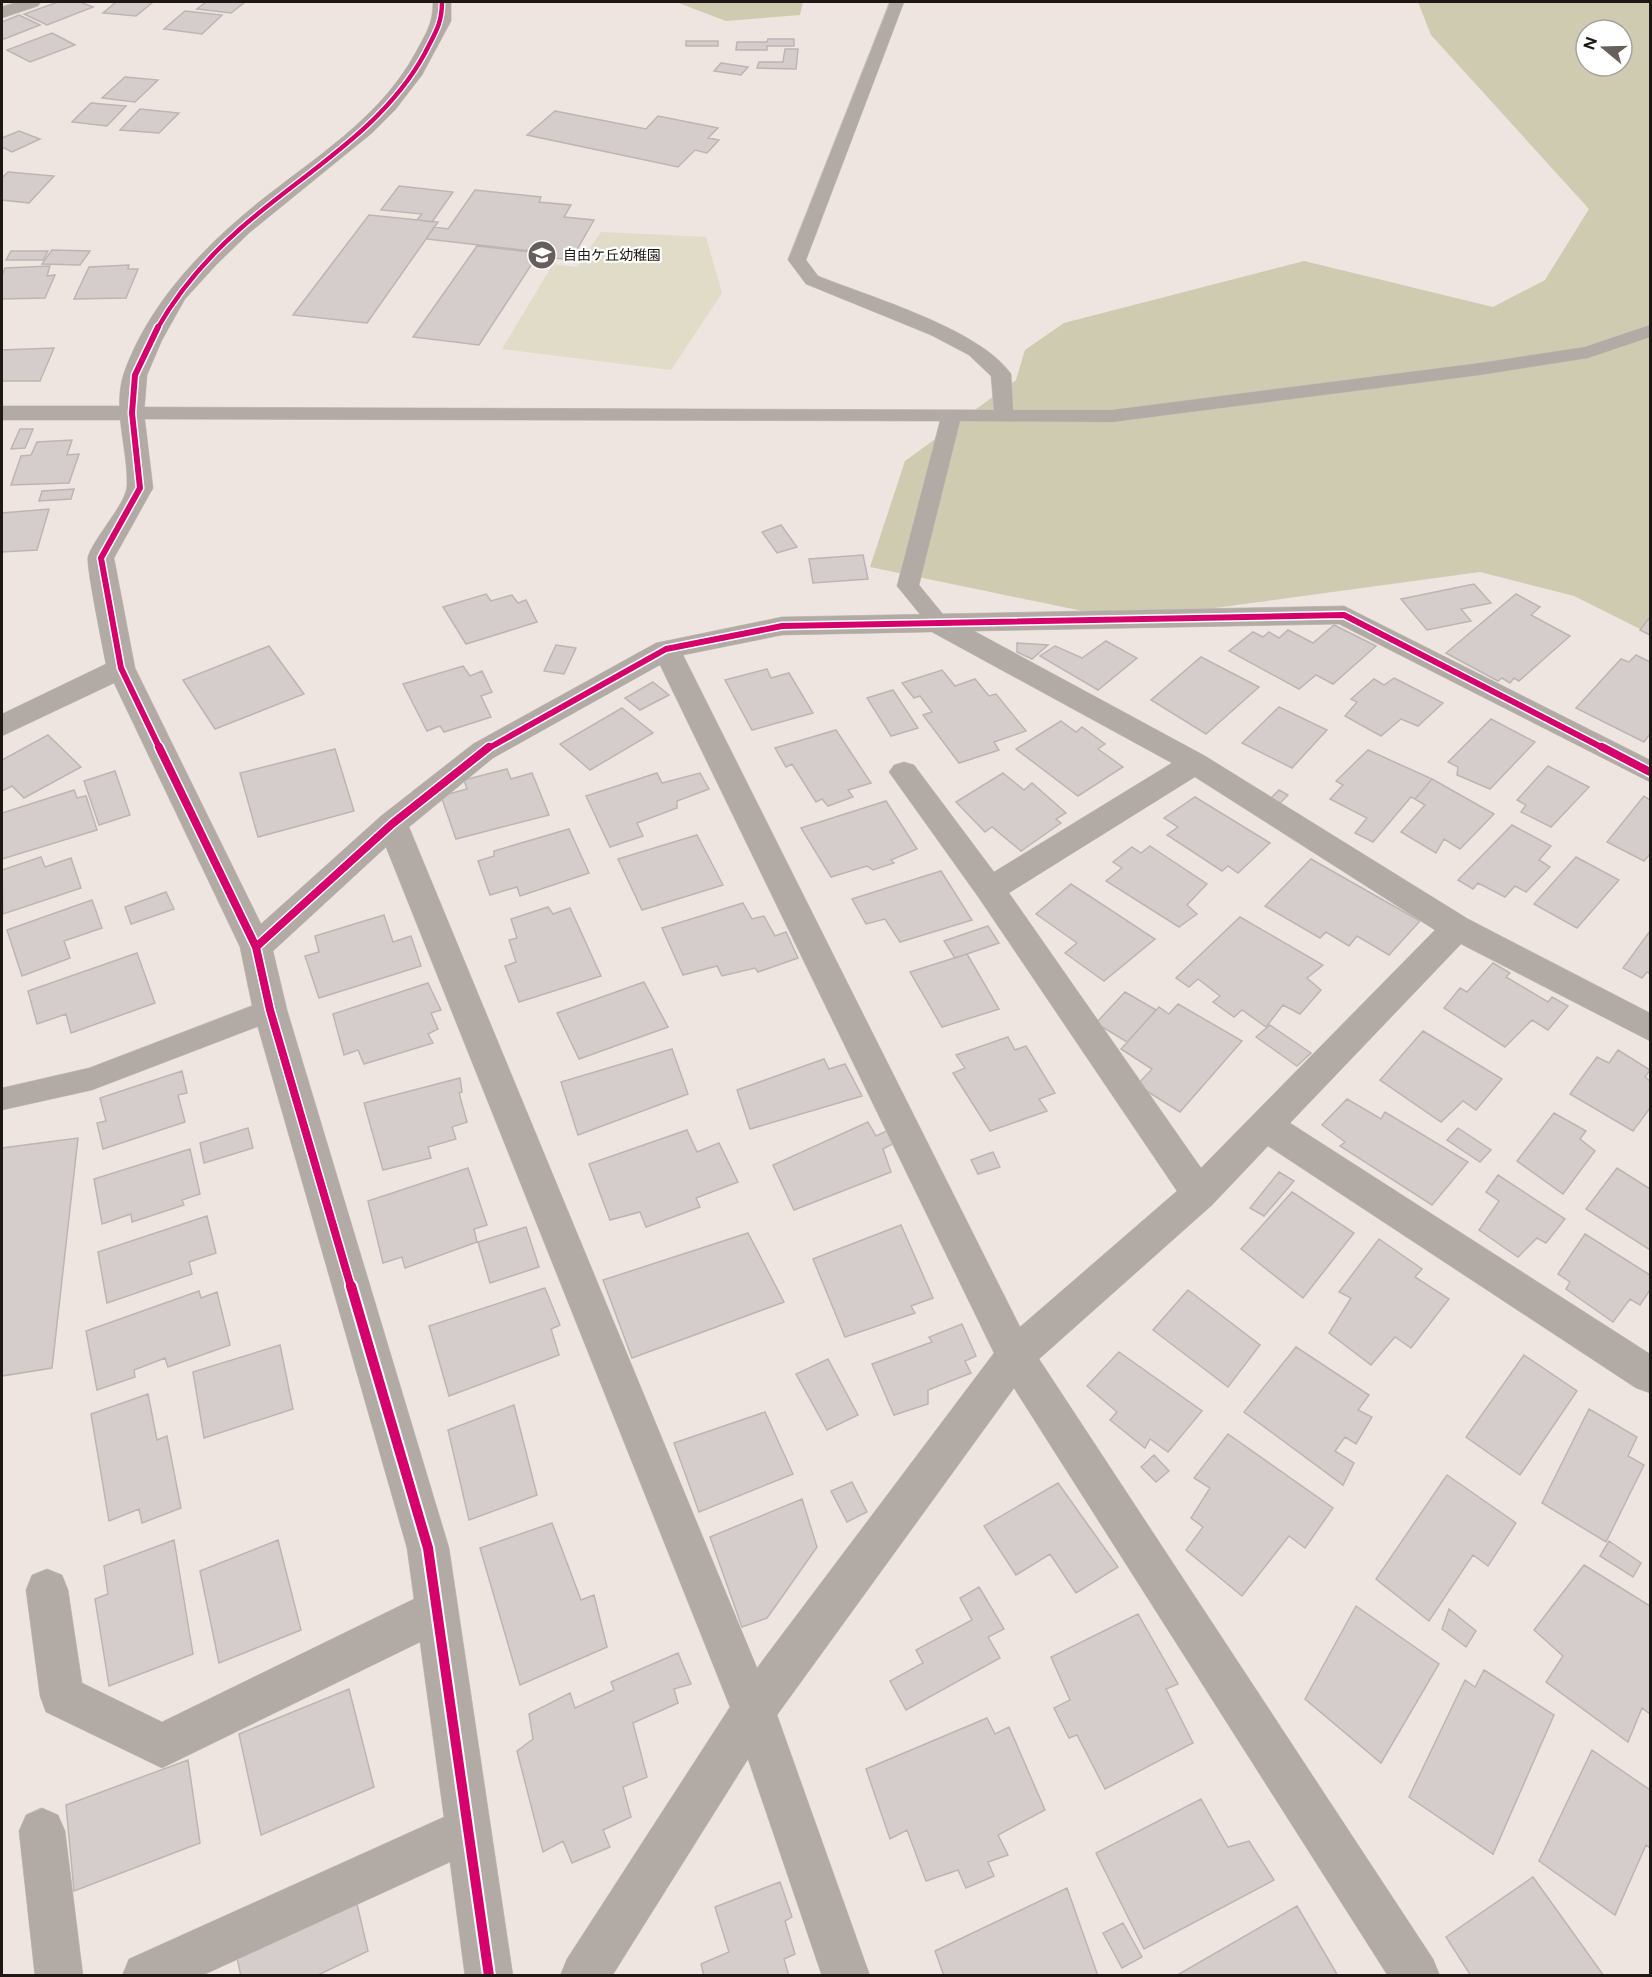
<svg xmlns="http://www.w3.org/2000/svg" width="1652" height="1977" font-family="Figtree,'Noto Sans JP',sans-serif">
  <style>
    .green { fill: #e0dcc7 }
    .forest { fill: #cfcbb0; fill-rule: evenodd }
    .building { fill: #d5cdcc; stroke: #bdb5b3; stroke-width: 1.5 }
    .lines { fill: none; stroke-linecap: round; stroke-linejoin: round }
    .service-casing { stroke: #c8c0bc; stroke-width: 1 }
    .minor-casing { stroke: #c8c0bc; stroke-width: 1 }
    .tertiary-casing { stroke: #c8c0bc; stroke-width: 1 }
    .service { fill: #b2aba5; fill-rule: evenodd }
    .minor { fill: #b2aba5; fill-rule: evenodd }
    .tertiary { fill: #b2aba5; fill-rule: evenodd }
    .cycleway-far3-casing { stroke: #fff; stroke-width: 7 }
    .cycleway-far2-casing { stroke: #fff; stroke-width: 9 }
    .cycleway-far1-casing { stroke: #fff; stroke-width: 11 }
    .cycleway-casing { stroke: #fff; stroke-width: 14 }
    .cycleway-far3 { stroke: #d6006c; stroke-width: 4.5 }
    .cycleway-far2 { stroke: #d6006c; stroke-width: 6 }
    .cycleway-far1 { stroke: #d6006c; stroke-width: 8 }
    .cycleway { stroke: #d6006c; stroke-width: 10 }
    .labels { text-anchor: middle; stroke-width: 4.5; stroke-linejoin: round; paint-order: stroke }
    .far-poi-label { font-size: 14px; fill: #1e1815; stroke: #fff; text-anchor: start }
  </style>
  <rect width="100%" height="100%" fill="#eee4e0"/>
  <!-- green -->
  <path class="green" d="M601 232 706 237 722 293 671 370 502 349 553 264 577 267Z"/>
  <!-- forest -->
  <path class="forest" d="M676 2H803L800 15 726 21Z
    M1418 2H1650V634L1574 596 1480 572 1126 620 870 567 905 461 1016 380 1025 350 1064 323 1304 261 1493 307 1545 280 1589 209 1431 35ZM1586 30H1622V66H1586Z"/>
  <!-- building -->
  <path class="building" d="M58 2H80L93 7 47 25 24 14Z
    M116 2H153L136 16 103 13Z
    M206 2H245L231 13 197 9Z
    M185 11 222 15 202 34 164 29Z
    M19 15 40 25 4 39 2 37V22Z
    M52 33 75 45 30 62 7 50Z
    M768 39H794V46H767V50H736L737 42H767Z
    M686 41H718V46H686Z
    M785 49H798L796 69 757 68 759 62H783Z
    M721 63 748 67 741 75 714 71Z
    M125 77 158 80 135 102 102 98Z
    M91 103 126 106 107 126 72 122Z
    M140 109 179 113 159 133 120 130Z
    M555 111 646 129 658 116 718 128 708 138 719 140 707 153 695 150 678 167 527 135Z
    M19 131 40 139 12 152 2 147V138Z
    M8 172 54 176 29 203 2 200V178Z
    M399 186 453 192 432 222 417 220 422 214 381 210Z
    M475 190 541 197 539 202 571 205 564 217 594 220 571 260 538 256 541 252 426 239 434 227 448 229Z
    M369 215 438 222 367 323 293 315Z
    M477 246 539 253 479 345 413 337Z
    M52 250 90 251 80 265 42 264Z
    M11 251H48L43 260H6Z
    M129 265 128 269H138L126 298 74 299 89 267Z
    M50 266 47 276 55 275 45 298 2 299V276L5 268Z
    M54 348 40 381H2V350Z
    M20 429H33L25 448 11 449Z
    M72 440 67 455 79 454 69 483 11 485 21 456 31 455 37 442Z
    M74 489 71 499 39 501 42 491Z
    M49 509 37 550 2 552V513Z
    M781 525 797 547 777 553 762 532Z
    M863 555 868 579 813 583 809 559Z
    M1474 584 1491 603 1461 609 1471 621 1427 630 1401 599Z
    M486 594 491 601 512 595 518 603 526 600 537 622 466 644 443 607Z
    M1516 594 1540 607 1531 615 1570 636 1519 681 1514 678 1510 683 1502 678 1498 681 1446 653Z
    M1650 617V635L1640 630Z
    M1334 625 1376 646 1333 684 1316 675 1299 689 1229 651 1253 632 1263 637 1269 632 1279 638 1288 630 1313 643Z
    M1106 641 1137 658 1098 690 1040 656 1055 646 1082 658Z
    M1017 643 1048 645 1032 659 1017 652Z
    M556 645 576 648 564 674 544 671Z
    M269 646 304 694 215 729 183 680Z
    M1636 655 1650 662V734L1644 742 1576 708 1621 659 1629 662Z
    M1201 657 1259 687 1206 734 1151 700Z
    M463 666 470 676 482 671 492 692 481 696 491 717 444 732 440 726 427 731 403 684Z
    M767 669 771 678 789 673 813 713 752 730 725 680Z
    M942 670 955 686 975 679 989 696 996 694 1026 731 994 742 999 750 959 763 923 715 932 712 920 696 914 698 902 683Z
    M1394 678 1443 703 1418 726 1401 719 1381 736 1345 716 1357 702 1351 699 1374 679 1384 685Z
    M653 682 669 695 640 710 625 698Z
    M893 690 918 728 891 736 867 698Z
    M1279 707 1327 730 1292 768 1242 743Z
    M622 708 653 733 590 770 560 744Z
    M1491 719 1535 742 1490 789 1457 775 1458 767 1448 762Z
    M1061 721 1076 732 1082 727 1105 744 1098 749 1123 767 1078 796 1016 749Z
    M836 730 871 783 848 790 853 797 828 806 822 799 816 802 792 764 786 767 775 748Z
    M48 735 81 767 24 798 12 786 2 791V760Z
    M335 749 354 811 258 837 240 773Z
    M1368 750 1432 779 1415 799 1411 797 1373 842 1355 833 1367 818 1330 799 1343 785 1336 781Z
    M1548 766 1589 787 1551 827 1521 812 1526 805 1517 800Z
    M507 769 511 779 532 773 549 815 456 839 441 796 467 789 464 780Z
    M115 771 130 815 99 825 84 781Z
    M657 773 662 783 700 773 709 789 677 801V808L637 823 643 836 610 847 586 796Z
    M1003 773 1024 790 1032 783 1066 813 1056 819 1061 823 1021 851 992 827 985 832 956 802Z
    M1432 779 1494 814 1460 849 1444 839 1436 853 1401 832 1425 805 1415 799Z
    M74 790 77 798 86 796 97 830 2 859V813Z
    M1279 790 1288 795 1280 803 1271 798Z
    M1644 796 1650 800V854L1644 861 1607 842Z
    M1195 797 1270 843 1238 873 1228 866 1222 871 1167 835 1178 827 1164 818Z
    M886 801 917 849 891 860 894 863 873 870 867 866 831 877 801 828Z
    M1512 825 1551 846 1539 860 1550 867 1526 892 1515 886 1505 897 1478 883 1473 889 1458 880Z
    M569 829 589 873 520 896 517 887 490 895 478 861 494 856V851Z
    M697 835 723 885 642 910 618 859Z
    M1150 846 1207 884 1187 905 1197 914 1179 927 1106 881 1122 868 1113 862 1132 847 1141 853Z
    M41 857 45 867 71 858 81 888 3 914 2 870Z
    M1576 857 1619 880 1577 928 1534 904Z
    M1311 859 1420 921 1389 955 1357 936 1349 946 1326 932 1320 938 1265 906Z
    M941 871 972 920 900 942 885 919 866 924 852 899Z
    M1071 884 1155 939 1104 981 1065 953 1077 943 1036 914Z
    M166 892 174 909 131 924 125 907Z
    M92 900 102 928 64 941 70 958 22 976 7 930Z
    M743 903 752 919 764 916 775 936 786 932 798 958 758 972 755 968 722 976 717 966 683 975 662 928Z
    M548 907 553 914 570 908 601 976 519 1002 505 966 516 962 509 940 517 938 511 919Z
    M384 915 393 942 411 936 421 966 319 998 305 956 319 952 315 936Z
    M1240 917 1323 965 1307 978 1321 990 1300 1014 1283 1005 1266 1027 1242 1010 1234 1017 1213 1002 1220 996 1198 979 1189 987 1176 978Z
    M988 926 999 943 955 958 944 941Z
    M1650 931V974L1647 972 1642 978 1623 968Z
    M137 953 155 1003 71 1033 66 1014 37 1024 28 991Z
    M967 954 999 1009 942 1027 910 972Z
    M1493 963 1510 973 1506 977 1548 1002 1552 997 1568 1006 1548 1030 1532 1020 1505 1047 1444 1008 1460 988 1467 992Z
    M644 982 668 1027 579 1059 557 1013Z
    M428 983 441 1010 431 1013 438 1029 428 1034 433 1043 364 1064 358 1050 344 1055 333 1014Z
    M1125 992 1156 1010 1127 1042 1096 1023Z
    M1178 1004 1242 1041 1180 1112 1137 1085 1152 1069 1121 1049 1159 1007 1169 1014Z
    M1270 1025 1311 1053 1297 1066 1256 1037Z
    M1423 1031 1502 1079 1476 1110 1463 1101 1441 1122 1380 1080Z
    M1008 1037 1015 1050 1026 1046 1055 1093 1039 1099 1047 1111 990 1131 953 1073 965 1068 956 1055Z
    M672 1049 688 1094 578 1135 561 1082Z
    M1618 1050 1650 1070 1645 1077 1650 1081V1108L1633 1131 1570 1094 1597 1057 1609 1063Z
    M824 1059 829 1069 845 1064 862 1096 750 1129 737 1090Z
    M182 1071 187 1093 178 1095 185 1122 103 1149 97 1123 106 1121 100 1098Z
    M460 1078 462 1092 459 1093 467 1122 452 1127 456 1139 428 1147 431 1158 383 1170 364 1103Z
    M1347 1099 1381 1119 1385 1112 1468 1162 1432 1205 1340 1146 1345 1142 1322 1125Z
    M1554 1113 1586 1131 1580 1139 1595 1151 1563 1194 1517 1161Z
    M868 1122 876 1136 891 1129 898 1141 883 1149 891 1172 794 1210 773 1165Z
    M248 1128 253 1148 204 1163 200 1143Z
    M1458 1128 1491 1150 1480 1162 1447 1140Z
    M687 1130 697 1152 719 1143 738 1182 696 1198 700 1207 646 1227 640 1212 610 1220 589 1164Z
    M78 1138 52 1368 2 1376V1148Z
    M190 1149 200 1194 182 1200 184 1205 132 1222 131 1214 102 1224 94 1179Z
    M993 1152 1000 1167 978 1174 971 1160Z
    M468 1168 487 1225 474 1229 477 1242 405 1268 402 1257 383 1263 368 1201Z
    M1617 1168 1650 1189V1250L1586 1209Z
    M1279 1172 1294 1181 1264 1216 1250 1208Z
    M1498 1175 1565 1219 1546 1243 1537 1238 1518 1257 1479 1230 1499 1201 1486 1192Z
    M1292 1192 1354 1233 1303 1298 1241 1249Z
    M207 1216 216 1253 189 1262 192 1274 107 1303 98 1252Z
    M901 1225 933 1298 911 1306 915 1313 845 1337 813 1259Z
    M526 1227 539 1267 490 1283 478 1242Z
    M748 1233 784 1302 632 1358 603 1280Z
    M1585 1234 1650 1275V1290L1640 1305 1630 1299 1613 1322 1566 1289 1570 1282 1558 1274Z
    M1379 1239 1422 1269 1415 1277 1449 1299 1411 1348 1395 1337 1371 1365 1329 1333 1351 1298 1339 1292Z
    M545 1288 560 1325 551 1329 559 1355 449 1396 429 1326Z
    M1188 1290 1260 1345 1228 1387 1153 1330Z
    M199 1291 201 1298 217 1292 230 1345 168 1367 165 1358 134 1370 135 1377 97 1390 86 1331Z
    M962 1324 976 1356 965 1361 971 1373 928 1390V1404L894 1415 872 1364 932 1342 929 1337Z
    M280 1345 293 1409 204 1438 193 1372Z
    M1296 1347 1369 1395 1358 1410 1372 1417 1356 1444 1345 1437 1335 1451 1354 1463 1343 1485 1244 1412Z
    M1119 1352 1202 1411 1168 1452 1150 1439 1145 1448 1110 1420 1117 1412 1087 1386Z
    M1524 1355 1577 1391 1520 1475 1466 1437Z
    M828 1359 858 1415 827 1430 796 1374Z
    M148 1394 157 1440 167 1436 181 1508 142 1523 139 1509 109 1521 91 1414Z
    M514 1405 537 1495 469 1520 448 1430Z
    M1589 1409 1637 1437 1628 1456 1644 1465 1606 1542 1542 1503Z
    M765 1412 793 1474 699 1512 674 1443Z
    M1228 1434 1333 1508 1305 1548 1289 1536 1242 1596 1186 1550 1203 1527 1191 1518 1210 1488 1194 1478Z
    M1154 1455 1169 1471 1156 1482 1141 1467Z
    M1447 1475 1516 1523 1488 1566 1473 1555 1429 1621 1376 1579Z
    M852 1482 867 1512 847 1522 831 1491Z
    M1058 1483 1118 1567 1076 1593 1050 1554 1016 1575 984 1526Z
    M802 1499 817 1547 767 1618 742 1627 710 1537Z
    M552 1523 581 1600 594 1595 607 1647 520 1685 480 1548Z
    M174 1540 193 1654 109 1686 95 1599 108 1594 104 1566Z
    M278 1540 301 1630 219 1663 200 1571Z
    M1609 1541 1641 1563 1633 1577 1600 1556Z
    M1584 1565 1650 1606V1714L1642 1708 1628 1742 1546 1682 1563 1656 1534 1630Z
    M979 1587 1004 1629 988 1637 1000 1658 906 1710 890 1681 923 1663 916 1650 972 1620 960 1598Z
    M1356 1606 1439 1664 1381 1763 1305 1699Z
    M1449 1609 1476 1631 1466 1647 1442 1629Z
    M1138 1614 1178 1684 1166 1689 1193 1743 1105 1789 1077 1735 1069 1738 1054 1708 1070 1700 1051 1657Z
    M678 1653 691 1684 674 1689 678 1703 633 1723 647 1777 623 1787 631 1817 603 1830 610 1847 572 1863 563 1841 543 1852 517 1751 533 1739 529 1714 570 1693 575 1708 614 1690 611 1682Z
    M1484 1670 1554 1715 1493 1854 1409 1797 1465 1680 1475 1687Z
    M349 1689 374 1787 261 1835 239 1734Z
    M987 1718 995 1734 1009 1727 1045 1810 998 1835 1008 1855 988 1862 994 1876 966 1888 958 1870 926 1881 907 1830 890 1839 866 1769Z
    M1592 1750 1650 1790V1848L1646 1845 1615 1915 1539 1861Z
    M188 1760 200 1843 74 1891 66 1805Z
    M1201 1799 1228 1847 1249 1841 1274 1880 1144 1949 1096 1853Z
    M1533 1877 1604 1976H1471L1446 1937Z
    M780 1882 792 1917 785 1921 795 1954 784 1959 789 1976H704L701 1964 729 1952 715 1907Z
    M1067 1888 1098 1976H944L935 1951Z
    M357 1904 368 1951 316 1976H241L237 1958Z
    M1297 1906 1338 1976H1180L1179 1974Z
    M1123 1923 1142 1957 1122 1968 1103 1933Z"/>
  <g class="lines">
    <!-- service casing -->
    <g class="service-casing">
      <path id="service" d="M890 2H904L806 260 818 276C870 297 980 329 1011 374L1013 410H1112L1480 363 1585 347 1650 325V337L1588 358 1480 375 1112 422 960 421 919 585 951 624 948 629 940 631 932 629 897 586 940 421 132 419 125 417 122 413 125 409 132 407 994 410 991 376 969 355 931 335 806 284 788 260Z
        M270 999 280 1002 284 1010 280 1018 92 1090 2 1110V1088L89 1068Z"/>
    </g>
    <!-- minor casing -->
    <g class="minor-casing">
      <path id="minor" d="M17 2H41L38 6 2 18V7Z
        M433 2H451V21L422 75 395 110 372 133 249 233 217 264 185 299 162 340 147 375 144 413 153 488 114 558 135 668 261 924 381 816 473 744 656 643 782 617 1344 606 1650 760V782L1339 624 974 631 1205 756 1468 919 1650 1013V1041L1461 944 1290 1123 1650 1354V1393L1636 1388 1268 1146 1212 1205 1039 1359 1433 1959 1440 1976H1388L1014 1388 777 1715 870 1976H822L748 1759 612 1976H560L567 1959 730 1707 386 847 273 951 287 1010 449 1548 513 1976H465L450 1862 201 1976H122L129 1959 444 1817 420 1642 162 1768 46 1712 40 1696 26 1590 32 1575 47 1569 62 1575 68 1590 82 1683 162 1722 414 1599 407 1548 253 1010 240 947 114 683 2 736V714L106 664C103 648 86 566 88 557 94 537 127 503 127 485 128 449 112 409 124 373 145 314 187 265 233 224 295 168 375 128 416 52 426 33 433 24 433 2ZM932 632 1172 763 994 872 914 765 904 762 894 765 889 772 979 898 1177 1191 1020 1327 683 655 782 635ZM660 665 994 1353 757 1668 409 827 493 758ZM1195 777 1435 930 1201 1168 1009 893Z
        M42 1808 58 1815 65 1831 83 1976H35L19 1831 26 1815Z"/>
    </g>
    <!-- tertiary casing -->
    <g class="tertiary-casing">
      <path id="tertiary" d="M2 406H132L141 408 144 413 141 418 132 420H2Z"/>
    </g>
    <!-- service -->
    <use href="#service" class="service"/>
    <!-- minor -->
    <use href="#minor" class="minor"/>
    <!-- tertiary -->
    <use href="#tertiary" class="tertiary"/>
    <!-- cycleway-far3 casing -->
    <g class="cycleway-far3-casing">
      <path id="cycleway-far3" d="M157 329C179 290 208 257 241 228 305 172 384 129 425 53 435 33 442 24 442 2"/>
    </g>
    <!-- cycleway-far2 casing -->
    <g class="cycleway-far2-casing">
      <path id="cycleway-far2" d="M158 327 135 375 132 413 140 488 101 558 121 668 160 749
        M487 749 666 649 782 626 1344 615 1605 749"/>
    </g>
    <!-- cycleway-far1 casing -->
    <g class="cycleway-far1-casing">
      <path id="cycleway-far1" d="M159 747 256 947 270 1010 351 1287
        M1602 747 1650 772
        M256 947 392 824 489 747"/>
    </g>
    <!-- cycleway casing -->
    <g class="cycleway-casing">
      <path id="cycleway" d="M351 1286 428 1548 489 1976"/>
    </g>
    <!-- cycleway-far3 -->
    <use href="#cycleway-far3" class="cycleway-far3"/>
    <!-- cycleway-far2 -->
    <use href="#cycleway-far2" class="cycleway-far2"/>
    <!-- cycleway-far1 -->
    <use href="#cycleway-far1" class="cycleway-far1"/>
    <!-- cycleway -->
    <use href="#cycleway" class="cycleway"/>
  </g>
  <!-- icons -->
  <defs>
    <g id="school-disc" transform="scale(1.5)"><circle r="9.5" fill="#675f5c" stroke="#fff"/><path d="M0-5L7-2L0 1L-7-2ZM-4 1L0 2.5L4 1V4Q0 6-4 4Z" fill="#fff"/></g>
  </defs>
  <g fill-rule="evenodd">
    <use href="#school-disc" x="542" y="255"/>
  </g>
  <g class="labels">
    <!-- far-poi labels -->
    <g class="far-poi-label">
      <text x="563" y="260">自由ケ丘幼稚園</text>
    </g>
  </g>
  <!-- border -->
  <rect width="1652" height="1977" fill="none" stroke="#1e1815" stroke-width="6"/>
  <!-- north arrow -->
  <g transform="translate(1604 48) rotate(289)"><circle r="28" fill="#ffffff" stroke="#a5a3a1" stroke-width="1.5"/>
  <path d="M0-4.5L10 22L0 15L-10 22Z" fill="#675f5c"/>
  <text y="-9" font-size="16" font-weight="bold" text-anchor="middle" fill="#1e1815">N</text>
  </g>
</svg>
